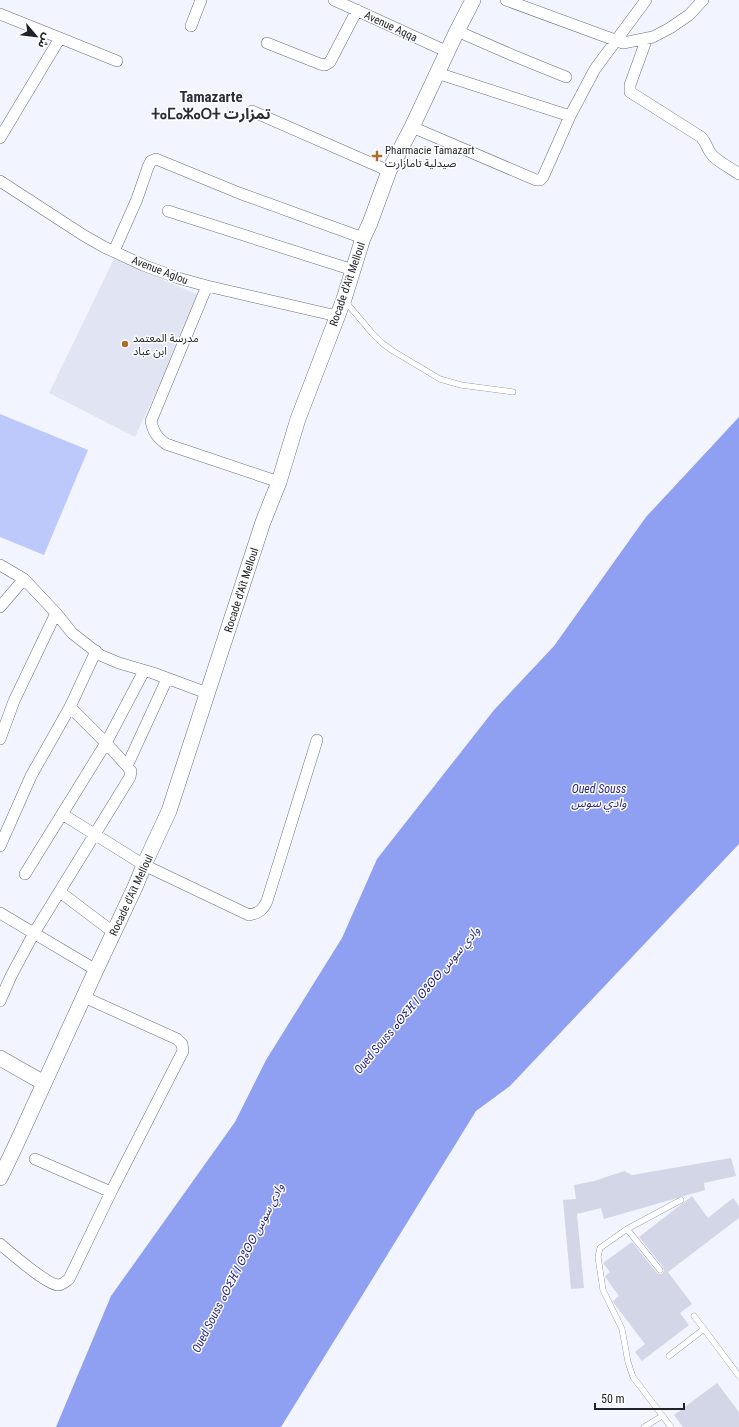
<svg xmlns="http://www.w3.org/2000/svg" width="739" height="1427" font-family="'Roboto Condensed','Noto Sans Arabic','Noto Sans Tifinagh',sans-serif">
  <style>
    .built { fill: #e1e5f3 }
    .green { fill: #bdc8fb }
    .water { fill: #8f9ff2 }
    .building { fill: #d2d6e7 }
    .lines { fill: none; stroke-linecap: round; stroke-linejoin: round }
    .lane-casing { stroke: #6b6f7e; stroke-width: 6 }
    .street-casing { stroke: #6b6f7e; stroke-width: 12 }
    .secondary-casing { stroke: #6b6f7e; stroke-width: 16 }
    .lane { stroke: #fff; stroke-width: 5.5 }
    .street { stroke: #fff; stroke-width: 11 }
    .secondary { stroke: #fff; stroke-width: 15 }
    .poi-dot { fill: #aa6f30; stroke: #fff; stroke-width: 1.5 }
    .labels { text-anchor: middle; stroke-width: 3; stroke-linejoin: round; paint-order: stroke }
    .street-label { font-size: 11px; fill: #212329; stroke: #fff }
    .poi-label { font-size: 11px; fill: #212329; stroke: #fff; text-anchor: start }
    .water-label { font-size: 12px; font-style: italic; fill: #252583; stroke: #fff }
    .district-label { font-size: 15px; font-weight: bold; fill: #2a2d3a; stroke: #fff }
  </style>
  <rect width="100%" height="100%" fill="#f2f5ff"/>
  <!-- built -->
  <path class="built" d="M114 259 201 296 135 437 49 393Z"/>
  <!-- green -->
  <path class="green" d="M0 414 88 450 44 555 0 537Z"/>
  <!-- water -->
  <path class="water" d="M739 417V844L510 1086 476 1111 281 1427H56L111 1296 235 1122 266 1060 342 938 377 859 494 710 554 646 646 517Z"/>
  <!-- building -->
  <path class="building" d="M731 1158 736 1176 704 1183 705 1190 604 1219 601 1208 577 1214 584 1288 571 1289 563 1200 576 1199 574 1185 594 1181 624 1171 632 1175Z
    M692 1196 708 1218 733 1198 739 1206V1218L668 1272 692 1304 680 1313 689 1325 642 1361 635 1352 645 1344 613 1302V1301L619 1296 606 1278 605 1276 610 1272 603 1263 632 1242 657 1273 659 1274H662L664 1271 663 1267 639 1237Z
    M717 1383 739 1412V1427H683L674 1415Z"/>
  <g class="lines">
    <!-- lane casing -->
    <g class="lane-casing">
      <path id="lane" d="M345 301 372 333 382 343 393 351 440 379 461 385 513 392
        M627 1229 660 1270
        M704 1329 739 1376
        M669 1356 704 1329 694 1316
        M644 1427 662 1416
        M671 1427 633 1377 628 1362 622 1329 603 1290 598 1257 600 1248 627 1229 681 1200"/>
    </g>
    <!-- street casing -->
    <g class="street-casing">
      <path id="street" d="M334 0 448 52
        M506 0 623 43 653 37 670 28 689 15 703 0
        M0 14 60 38 0 138
        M191 26 201 0
        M457 31 512 55 566 77
        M60 38 117 61
        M647 38 630 85V92L701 137C708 144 706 149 713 156 720 163 731 168 739 174
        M267 43 320 64 325 65 330 62 357 10
        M437 73 570 116
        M252 111 389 171
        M412 127 536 180H540L543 177 570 116 595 69 646 0
        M0 181 83 235 104 247 143 265 178 278 207 286 337 316
        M168 211 353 270
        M114 251 137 199 148 167 151 161 156 159 239 193 363 238
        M207 286 151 421C153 432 157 437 166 444L279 482
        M0 565 24 579 56 613 72 633 100 655 119 663 153 673 207 693
        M0 607 24 579
        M0 739 14 701 56 613
        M127 766 167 679
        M62 814 144 865 249 915C259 913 263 910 267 901L317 740
        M0 846 31 776 70 707 96 651
        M25 874 106 743 70 707
        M60 892 113 932
        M0 913 96 970
        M0 1001 11 976 34 933 130 777 131 771 127 766 106 743 144 671
        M35 1159 111 1192
        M0 1244C11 1253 46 1284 58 1285 62 1285 65 1282 69 1279L111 1192 183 1051 182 1044 177 1039 84 997"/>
    </g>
    <!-- secondary casing -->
    <g class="secondary-casing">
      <path id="secondary" d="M0 1058 44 1083
        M0 1178 14 1149 96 970 136 885 144 865 169 811 263 522 279 482 298 419 344 299 363 238 370 223 389 171 412 127 457 31 473 0"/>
    </g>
    <!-- lane -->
    <use href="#lane" class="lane"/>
    <!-- street -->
    <use href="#street" class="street"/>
    <!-- secondary -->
    <use href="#secondary" class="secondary"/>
  </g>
  <!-- markers -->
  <g class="poi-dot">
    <path d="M375 150h4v4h4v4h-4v4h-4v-4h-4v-4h4z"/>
    <circle cx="125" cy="344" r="4"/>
  </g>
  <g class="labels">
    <!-- street labels -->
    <g class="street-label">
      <text transform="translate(391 26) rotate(25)" y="4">Avenue Aqqa</text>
      <text transform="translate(160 270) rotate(21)" y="4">Avenue Aglou</text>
      <text transform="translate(347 284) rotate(-71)" y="4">Rocade d'Aït Melloul</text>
      <text transform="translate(241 590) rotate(-72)" y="4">Rocade d'Aït Melloul</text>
      <text transform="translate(131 895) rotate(-65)" y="4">Rocade d'Aït Melloul</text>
    </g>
    <!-- poi labels -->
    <g class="poi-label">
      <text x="385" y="154">Pharmacie Tamazart<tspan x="385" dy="13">صيدلية تامازارت</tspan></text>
      <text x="133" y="342">مدرسة المعتمد<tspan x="133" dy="13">ابن عباد</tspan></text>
    </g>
    <!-- water labels -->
    <g class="water-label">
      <text x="599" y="793">Oued Souss<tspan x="599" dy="14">وادي سوس</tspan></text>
      <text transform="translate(417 1000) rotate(-50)" y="4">Oued Souss ⴰⵙⵉⴼ ⵏ ⵙⵓⵙⵙ وادي سوس</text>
      <text transform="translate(238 1268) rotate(-63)" y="4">Oued Souss ⴰⵙⵉⴼ ⵏ ⵙⵓⵙⵙ وادي سوس</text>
    </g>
    <!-- district labels -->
    <g class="district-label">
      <text x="211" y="102">Tamazarte<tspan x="211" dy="17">ⵜⴰⵎⴰⵣⴰⵔⵜ تمزارت</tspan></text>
    </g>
  </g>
  <!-- north arrow -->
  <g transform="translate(36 36) rotate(118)" stroke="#ffffff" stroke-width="3" paint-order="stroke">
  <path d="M0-3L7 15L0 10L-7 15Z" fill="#212329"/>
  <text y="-6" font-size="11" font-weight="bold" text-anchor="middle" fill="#212329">ش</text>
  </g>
  <!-- scale -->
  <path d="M595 1403v6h89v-6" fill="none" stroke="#212329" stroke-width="2"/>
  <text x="601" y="1403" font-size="12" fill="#212329" stroke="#ffffff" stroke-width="3" paint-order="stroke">50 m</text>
</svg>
